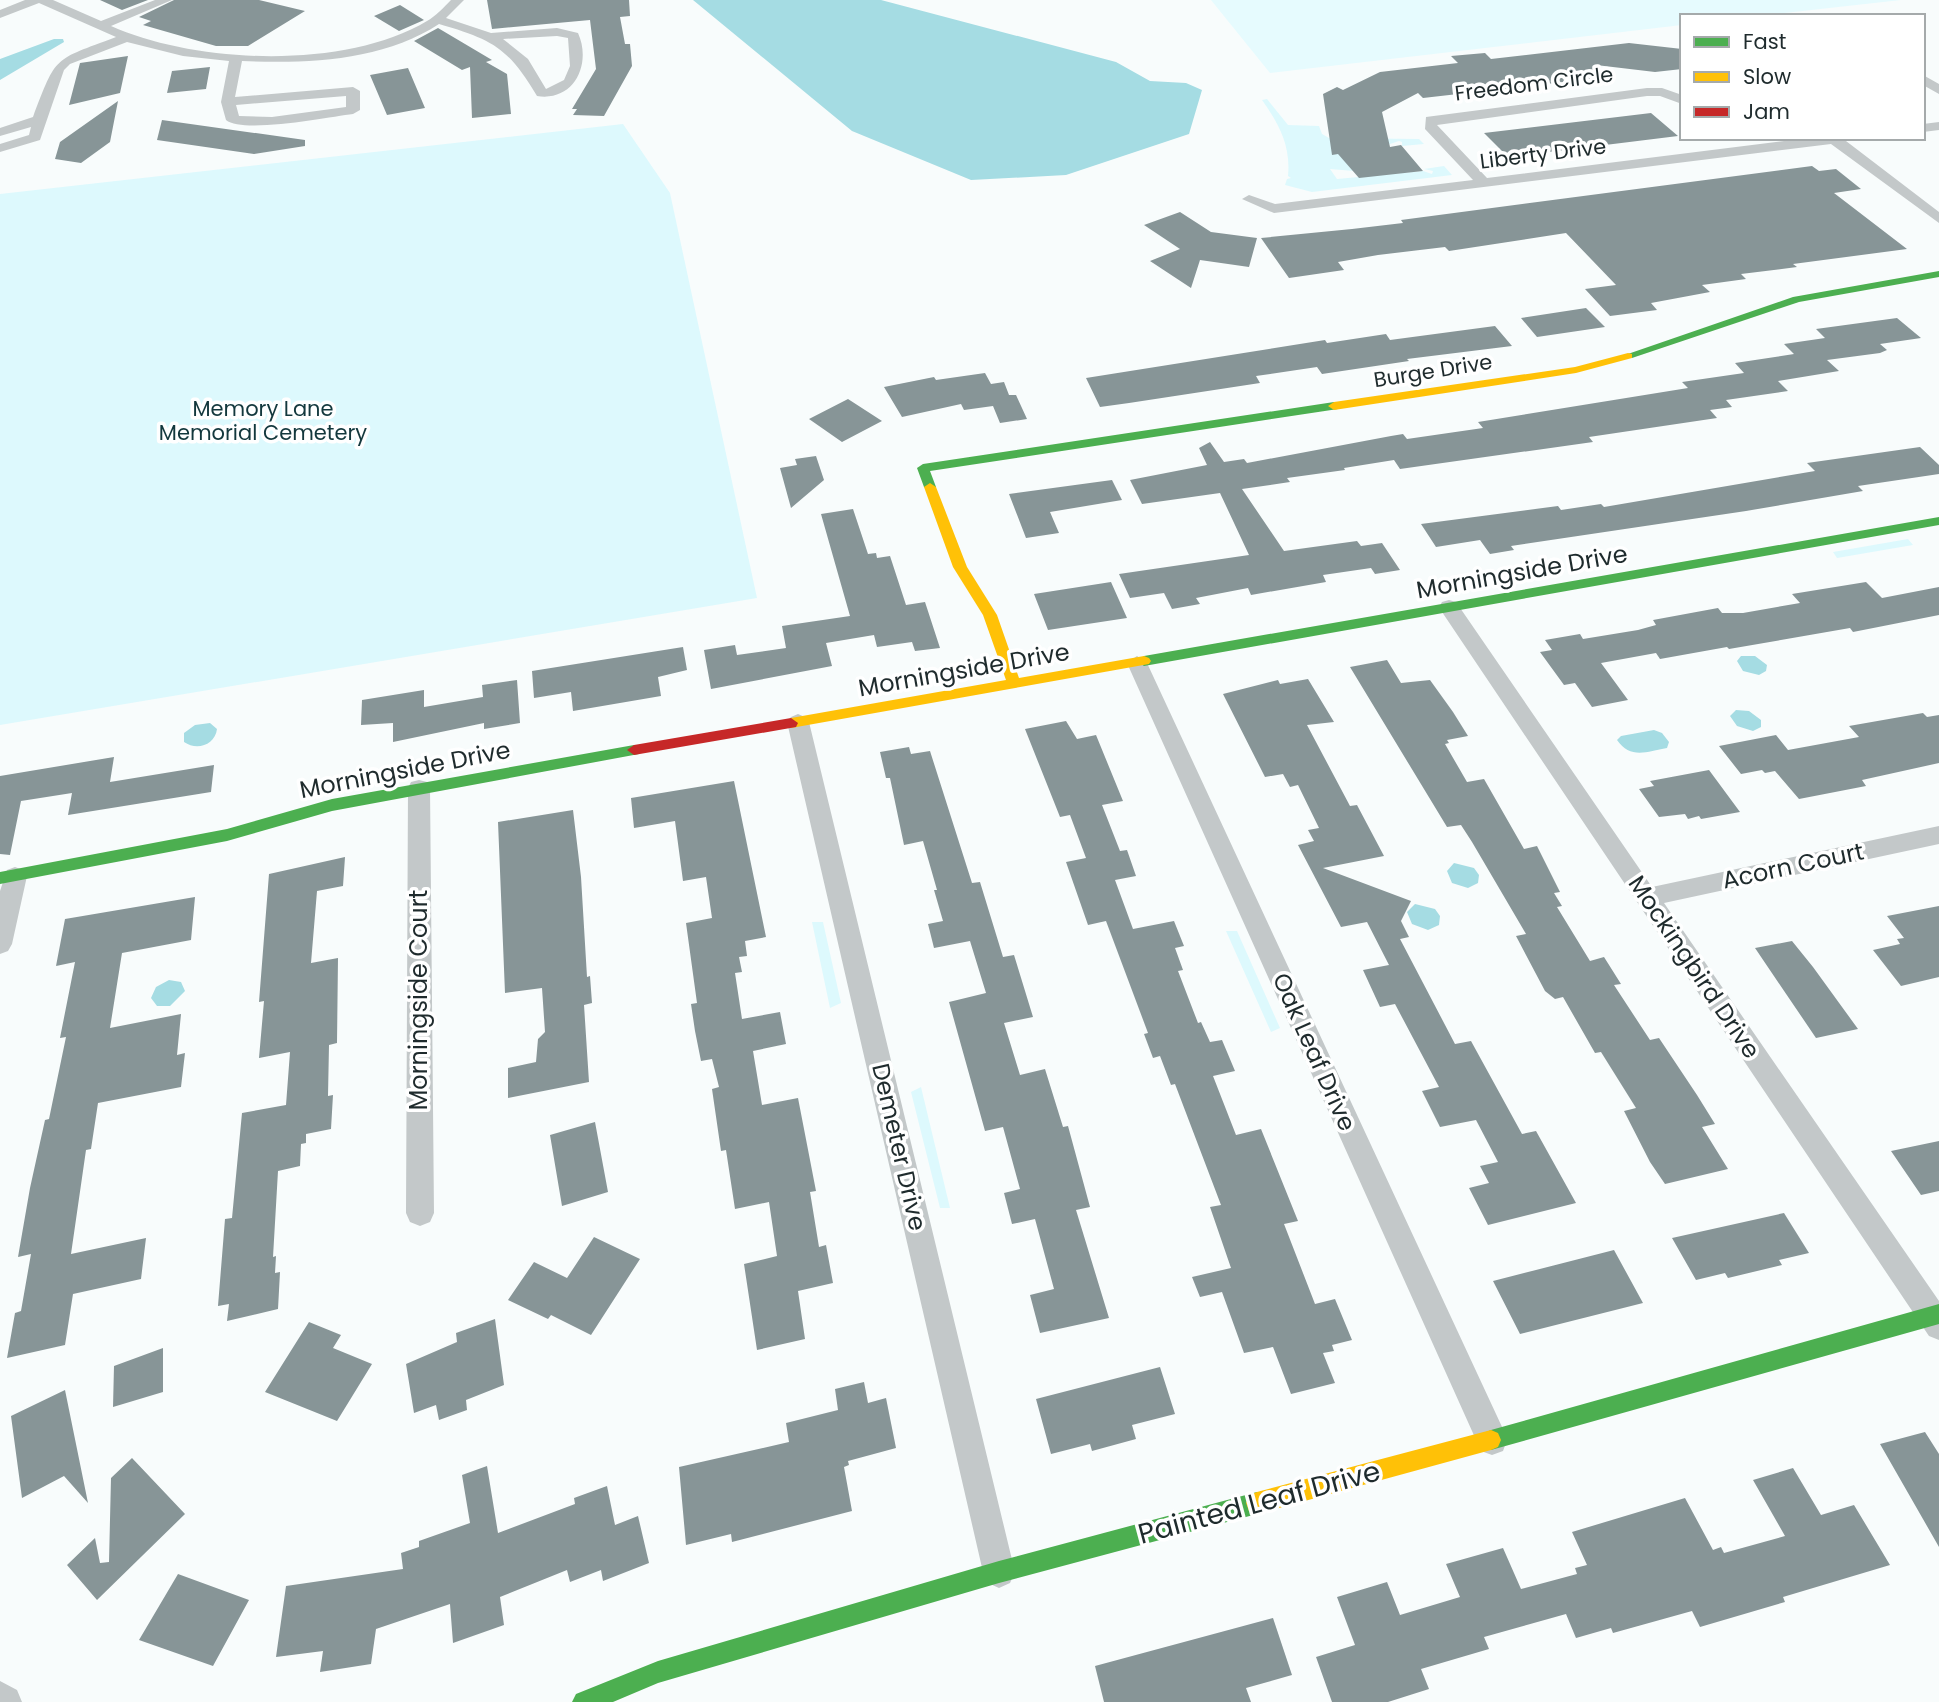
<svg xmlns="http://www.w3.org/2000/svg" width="1939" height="1702" font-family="Poppins,sans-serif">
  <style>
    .built { fill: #e6fbfe }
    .green { fill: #ddf9fd }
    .water { fill: #a5dce3 }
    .building { fill: #879597 }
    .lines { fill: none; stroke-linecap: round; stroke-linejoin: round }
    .street { fill: #c3c8c9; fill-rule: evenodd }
    .fast { fill: #4caf50; fill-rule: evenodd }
    .slow { fill: #ffc107; fill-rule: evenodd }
    .jam { fill: #c62828; fill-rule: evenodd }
    .labels { text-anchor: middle; stroke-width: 7; stroke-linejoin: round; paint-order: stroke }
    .far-street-label { font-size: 21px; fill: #1f2b2d; stroke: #fff }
    .far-park-label { font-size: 21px; fill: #13383d; stroke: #fff }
    .street-label { font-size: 24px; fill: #1f2b2d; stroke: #fff }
    .near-street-label { font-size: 28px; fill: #1f2b2d; stroke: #fff }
  </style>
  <rect width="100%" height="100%" fill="#f8fcfc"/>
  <!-- built -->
  <path class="built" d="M1211 0H1901L1757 16H1682V25L1270 73Z"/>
  <!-- green -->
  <path class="green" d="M1267 99 1288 125 1319 126 1322 134 1329 138 1419 139 1424 144 1402 146V142L1399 141 1378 148 1354 171 1330 169 1337 179 1423 171 1432 174 1433 171 1424 169 1444 166 1452 175 1312 192 1285 185 1287 179 1291 178 1288 176C1291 146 1279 124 1262 100Z
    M623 124 670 193 757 598 0 725V194Z
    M1908 539 1913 545 1837 558 1833 552Z
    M812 922H823L841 1003 830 1008Z
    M1226 931H1237L1280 1028 1271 1032Z
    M921 1087 950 1208H940L911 1092Z"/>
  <!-- water -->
  <path class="water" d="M693 0H881L1116 62 1150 81 1186 83 1202 90 1189 134 1066 175 971 180 852 131Z
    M54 39H63L64 42 0 80V59Z
    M1741 656H1755L1767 665 1766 671 1759 675 1743 671 1737 661Z
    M1736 710 1749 711 1761 720V727L1753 731 1737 726 1730 716Z
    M210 723 217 729C215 745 197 751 184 742V733L195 725Z
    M1654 730 1662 733 1669 742 1667 748C1646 752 1630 759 1617 740L1621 736Z
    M1454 863 1474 868 1479 875 1478 883 1468 888 1452 883 1447 871Z
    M1415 904 1435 909 1440 916 1439 925 1428 930 1412 924 1407 912Z
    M169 980 181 982 185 991 170 1006H157L151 998 156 987Z"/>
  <!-- building -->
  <path class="building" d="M100 0H148L122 10Z
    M174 0H259L305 11 248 46H216L143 25 151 21 139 17Z
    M487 0H629L630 16 620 17 625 44H630L632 66 604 116 573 115 577 109H572L596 69 590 20 492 29Z
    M400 5 424 20 399 31 374 16Z
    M438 28 492 60 486 62 507 74 511 114 472 118 470 67 462 70 414 41Z
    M1629 43 1682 49V69L1655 72 1596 65 1609 77 1423 98 1418 93 1382 112 1390 147 1401 145 1423 171 1359 178 1338 154 1332 155 1323 94 1337 87 1343 90 1380 72 1458 63 1451 56 1485 53 1491 59Z
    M128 56 120 93 69 105 80 63Z
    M210 67 206 89 167 93 172 71Z
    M408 68 425 108 387 115 370 75Z
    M118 101 110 142 81 163 55 159 60 142Z
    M1651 113 1678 136 1508 157 1484 133Z
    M162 120 305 140V146L254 154 157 140Z
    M1812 166 1819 171 1836 169 1861 189 1834 193 1907 249 1793 264 1797 267 1741 274 1746 279 1702 285 1710 292 1651 303 1657 310 1610 316 1585 289 1616 285 1566 233 1449 251 1445 247 1378 255 1338 262 1344 270 1289 278 1261 238 1352 229 1403 223 1401 220Z
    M1180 212 1211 232 1257 238 1249 267 1200 260 1191 288 1150 261 1180 249 1144 225Z
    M1586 308 1605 327 1537 337 1521 318Z
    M1897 318 1921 338 1880 344 1887 350 1880 353 1827 360 1839 371 1778 381 1788 391 1726 400 1732 407 1710 410 1717 418 1589 437 1593 442 1400 469 1394 460 1344 468 1345 470 1287 478 1290 482 1242 489 1284 551 1357 541 1361 546 1382 543 1400 570 1375 574 1371 568 1323 575 1326 582 1251 595 1248 588 1196 598 1200 604 1172 609 1164 593 1130 598 1119 574 1249 555 1220 493 1142 504 1130 480 1207 465 1199 448 1210 442 1224 462 1244 459 1247 463 1391 436 1403 434 1407 439 1483 428 1478 422 1688 388 1682 382 1744 373 1735 363 1794 354 1784 344 1825 338 1816 329Z
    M1495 326 1512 346 1407 359 1409 361 1322 374 1317 367 1256 376 1260 383 1129 403 1100 407 1086 378 1325 340 1327 343 1386 334 1390 340Z
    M985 373 991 384 1004 382 1009 395H1016L1027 419 1000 423 993 406 964 410 961 404 902 417 884 387 934 377 936 380Z
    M848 399 882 421 842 442 809 419Z
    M1920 447 1939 465V474L1858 486 1863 491 1746 511 1511 546 1514 550 1490 554 1480 540 1436 547 1421 524 1558 506 1561 510 1601 504 1604 507 1815 471 1807 463Z
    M816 456 824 480 791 508 780 468 797 465 795 459Z
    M1112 480 1122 500 1050 512 1059 533 1026 538 1009 494Z
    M853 509 868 554 876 553 877 558 890 556 906 605 925 602 940 648 915 651 912 642 877 647 874 635 826 643 832 666 711 689 704 650 735 645 737 655 786 648 782 626 850 616 821 514Z
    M1111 582 1127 618 1048 630 1034 594Z
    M1866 582 1882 598 1939 587V615L1853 632 1850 628 1729 649 1727 647 1660 659 1656 653 1601 663 1628 700 1592 707 1575 683 1564 685 1540 652 1552 650 1545 640 1580 634 1583 639 1638 630 1656 625 1653 620 1718 608 1722 613H1743L1800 603 1792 594Z
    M683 647 687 670 658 677 661 696 573 711 571 692 534 698 532 671Z
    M1387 660 1401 683 1430 680 1453 712 1468 736 1447 740 1449 743 1445 744 1467 782 1484 779 1524 849 1537 846 1560 892 1554 893 1562 906 1557 907 1590 961 1604 957 1621 984 1614 985 1650 1040 1659 1038 1697 1095 1715 1124 1702 1127 1728 1169 1665 1184 1650 1162 1624 1111 1636 1108 1601 1052 1595 1053 1563 997 1555 999 1545 991 1516 936 1526 934 1472 842 1461 825 1447 827 1350 667Z
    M1308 679 1334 722 1307 725 1350 806 1357 805 1384 856 1323 868 1411 901 1401 921 1409 937 1400 939 1455 1044 1471 1041 1522 1134 1536 1131 1576 1203 1488 1225 1469 1188 1489 1183 1480 1166 1498 1162 1476 1120 1440 1127 1422 1091 1439 1087 1395 1004 1380 1007 1363 970 1389 965 1367 922 1341 927 1298 845 1314 841 1308 830 1319 828 1298 785 1290 787 1283 774 1265 777 1223 694 1278 680 1280 684Z
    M517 680 520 723 484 729V723L393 742V723L361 725 362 700 424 690V707L483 697 482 685Z
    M1923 713 1927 717 1939 715V763L1862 780 1866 786 1799 799 1775 771 1765 773 1762 770 1741 774 1719 746 1776 735 1788 750 1859 737 1849 726Z
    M1066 721 1077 739 1096 735 1123 801 1102 805 1120 851 1127 850 1136 876 1115 880 1133 929 1174 921 1184 946 1175 948 1183 970 1178 971 1198 1023 1201 1022 1210 1042 1222 1040 1235 1071 1213 1076 1236 1135 1261 1129 1298 1221 1284 1224 1315 1304 1335 1299 1352 1340 1332 1345 1334 1351 1323 1353 1335 1383 1291 1394 1273 1347 1244 1353 1222 1292 1200 1297 1192 1277 1231 1268 1210 1207 1221 1205 1175 1084 1171 1085 1160 1056 1153 1058 1144 1034 1148 1033 1106 921 1088 925 1066 862 1086 858 1070 815 1060 817 1025 729Z
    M909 747 911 754 930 751 972 883 980 882 1003 957 1014 955 1033 1017 1004 1023 1020 1075 1045 1069 1063 1127 1068 1126 1090 1207 1076 1210 1109 1318 1040 1333 1030 1295 1054 1289 1035 1219 1012 1224 1004 1193 1020 1189 1003 1127 985 1131 949 1002 986 993 970 941 934 948 928 924 943 921 934 890H937L923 841 904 845 890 778H886L880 752Z
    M114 757 110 782 214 765 211 792 68 815 72 793 21 801 10 855 0 854V776Z
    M1709 770 1740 812 1701 819 1699 816 1688 819 1685 814 1659 817 1639 789 1654 786 1650 781Z
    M734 781 766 937 745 941 747 956 739 957 742 972 735 973 742 1019 780 1012 786 1044 753 1051 762 1105 798 1098 816 1191 810 1192 819 1247 826 1245 833 1283 798 1291 805 1339 757 1350 744 1264 777 1256 769 1202 735 1209 726 1150 721 1151 712 1089 719 1087 712 1059 701 1061 695 1031 691 1004 697 1003 686 923 712 918 706 877 683 881 675 821 634 828 631 798Z
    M573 810 581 877 587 977 590 976 592 1003 584 1005 589 1082 508 1098V1068L536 1062 538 1039 545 1032 542 988 505 993 498 822Z
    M345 857 343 886 317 891 311 963 338 958 337 1043 329 1045 328 1096 333 1095 331 1129 306 1134V1143L301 1144 300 1166 278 1171 273 1257 276 1256 275 1273 280 1272 278 1309 227 1321 229 1304 218 1306 225 1219 232 1218 242 1113 286 1105 290 1052 259 1058 264 1001 259 1002 269 874Z
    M195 897 191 940 122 953 110 1028 181 1014 177 1055 185 1053 181 1087 98 1103 91 1149 86 1150 71 1254 146 1238 141 1279 73 1294 65 1345 7 1358 15 1313 21 1311 31 1254 18 1257 30 1188 45 1120 49 1119 66 1037 60 1038 75 962 56 966 65 919Z
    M1939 906V977L1901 986 1873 950 1900 944 1897 939 1904 938 1887 916Z
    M1792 941 1813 967 1858 1029 1816 1038 1755 948Z
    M595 1122 608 1192 562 1206 550 1135Z
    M1939 1141V1191L1921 1195 1891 1151Z
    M1784 1213 1809 1253 1779 1260 1782 1265 1728 1278 1725 1273 1696 1280 1672 1238Z
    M594 1237 640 1259 591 1335 551 1315 548 1319 508 1300 534 1262 567 1278Z
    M1614 1250 1643 1303 1520 1334 1493 1281Z
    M495 1319 504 1385 466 1400 467 1410 439 1420 436 1405 414 1413 406 1364 457 1342 456 1333Z
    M309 1322 341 1335 333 1348 372 1364 337 1421 265 1392Z
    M163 1348V1392L113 1407 114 1366Z
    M1160 1367 1175 1414 1132 1425 1136 1439 1092 1451 1090 1444 1051 1454 1036 1399Z
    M864 1382 868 1403 886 1398 896 1448 848 1461 849 1465 844 1467 852 1511 732 1542 731 1534 686 1545 679 1467 789 1442 786 1423 838 1410 835 1389Z
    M65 1390 88 1503 64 1476 22 1498 11 1416Z
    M1925 1432 1939 1454V1547L1880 1444Z
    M132 1458 185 1514 97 1600 67 1565 95 1538 100 1563 109 1562 111 1478Z
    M487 1466 498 1533 575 1504 574 1498 607 1486 615 1525 638 1516 649 1563 603 1581 601 1570 570 1582 567 1570 500 1597 504 1625 453 1643 450 1604 376 1629 371 1664 320 1672 323 1651 276 1657 286 1586 403 1569 401 1553 419 1547V1541L470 1523 462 1475Z
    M1793 1468 1821 1515 1854 1505 1890 1565 1783 1597 1785 1602 1700 1627 1692 1611 1613 1633 1611 1628 1576 1638 1566 1614 1484 1637 1489 1649 1421 1669 1429 1689 1388 1702H1332L1316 1657 1355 1645 1337 1597 1387 1582 1400 1615 1460 1597 1446 1564 1503 1548 1521 1589 1577 1574 1575 1568 1587 1565 1572 1532 1685 1498 1713 1550 1721 1547 1724 1553 1785 1536 1753 1480Z
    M178 1574 249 1600 213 1666 139 1640Z
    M1273 1618 1292 1675 1246 1688 1251 1702H1104L1095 1666Z"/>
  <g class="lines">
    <!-- street -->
    <path class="street" d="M25 0H53L101 21 155 0H172L111 26C196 64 345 70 427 21 436 16 444 7 451 0H464L446 18 491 33 557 28 578 33C592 64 574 102 537 96 508 48 494 40 439 24 383 61 307 64 242 61L235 97 353 87 360 91V110L353 114C329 117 243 134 226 120L221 102 229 61 183 56 127 42 70 64 64 70 40 140 0 152V144L29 135 31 127 0 136V128L33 117C57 54 53 61 116 37L39 3 0 18V10ZM557 36 568 38 570 66 564 80 546 89 528 59 503 39ZM346 96V107L272 117 239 116 236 105Z
      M1923 75 1939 84V94L1923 85Z
      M1647 88H1662L1682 95V104L1660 96H1647L1437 125 1487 178 1808 138H1850L1846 141 1939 212V223L1831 144 1274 213 1242 199 1249 195 1275 204 1473 180 1425 129 1426 117Z
      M1939 122V130L1923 132V124Z
      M1449 600 1456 602 1652 887 1939 826V844L1664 903 1939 1301V1340L1929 1336 1442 612 1439 607 1442 602Z
      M1137 656 1147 663 1503 1429 1507 1440 1503 1451 1492 1455 1481 1451 1127 663Z
      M798 714 805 717 809 722 1015 1572 1010 1583 999 1588 988 1583 983 1572 787 722 791 717Z
      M419 780 427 782 430 788 434 1213 430 1222 420 1226 410 1222 406 1213 408 788 411 782Z
      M15 867 23 870 27 876 12 944 8 951 0 954V891L7 870Z
      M0 1681 17 1690 22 1702H0Z"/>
    <!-- fast -->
    <path class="fast" d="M1939 271V277L1799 302 1632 358 1622 356 1793 297Z
      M1334 402 1338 403V409L930 471 936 487 930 491 924 487 917 468 923 464Z
      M1939 517V525L1144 666 1137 661 1144 656Z
      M634 745 641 750 639 754 332 811 227 841 0 884V872L227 829 332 799Z
      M1939 1304V1324L1491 1450 1484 1447 1481 1440 1484 1433 1491 1430Z
      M1257 1492 1265 1495 1268 1503 1265 1511 1257 1514 999 1583 658 1683 613 1702H572L576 1694 658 1661 999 1561Z"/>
    <!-- slow -->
    <path class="slow" d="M1628 353 1632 354V358L1576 373 1334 410 1328 406 1334 402 1575 367Z
      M930 483 936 487 967 567 997 615 1019 678 1144 656 1149 658 1151 661 1149 664 791 728 786 727 784 723 791 718 1006 680 983 615 953 567 924 487Z
      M1491 1430 1498 1433 1501 1440 1498 1447 1491 1450 1257 1514 1249 1511 1246 1503 1249 1495 1257 1492Z"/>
    <!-- jam -->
    <path class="jam" d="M791 718 798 723 796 727 634 755 627 750 634 745Z"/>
  </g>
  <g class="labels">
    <!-- far-street labels -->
    <g class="far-street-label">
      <text transform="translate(1534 84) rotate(-7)" y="7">Freedom Circle</text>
      <text transform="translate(1543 154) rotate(-7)" y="7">Liberty Drive</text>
      <text transform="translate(1433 371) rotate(-9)" y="7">Burge Drive</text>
    </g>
    <!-- far-park labels -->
    <g class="far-park-label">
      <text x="263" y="416">Memory Lane<tspan x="263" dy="24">Memorial Cemetery</tspan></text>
    </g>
    <!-- street labels -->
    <g class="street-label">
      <text transform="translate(1522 572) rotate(-10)" y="8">Morningside Drive</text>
      <text transform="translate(964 670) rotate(-10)" y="8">Morningside Drive</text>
      <text transform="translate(405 770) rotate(-11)" y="8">Morningside Drive</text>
      <text transform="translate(1793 866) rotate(-12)" y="8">Acorn Court</text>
      <text transform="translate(1694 967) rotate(56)" y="8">Mockingbird Drive</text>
      <text transform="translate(419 1000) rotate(-90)" y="8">Morningside Court</text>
      <text transform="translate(1314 1052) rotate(66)" y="8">Oak Leaf Drive</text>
      <text transform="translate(899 1147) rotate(77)" y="8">Demeter Drive</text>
    </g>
    <!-- near-street labels -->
    <g class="near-street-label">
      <text transform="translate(1259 1502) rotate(-15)" y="10">Painted Leaf Drive</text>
    </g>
  </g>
  <!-- legend -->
  <rect x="1680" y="14" width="245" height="126" fill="#ffffff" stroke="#a5aaab" stroke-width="2"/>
  <rect x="1694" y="37" width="35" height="10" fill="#4caf50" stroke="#a5aaab" stroke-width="2"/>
  <text x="1743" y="49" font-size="21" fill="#1f2b2d">Fast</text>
  <rect x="1694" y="72" width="35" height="10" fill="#ffc107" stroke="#a5aaab" stroke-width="2"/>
  <text x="1743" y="84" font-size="21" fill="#1f2b2d">Slow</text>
  <rect x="1694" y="107" width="35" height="10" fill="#c62828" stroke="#a5aaab" stroke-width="2"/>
  <text x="1743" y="119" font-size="21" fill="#1f2b2d">Jam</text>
</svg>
